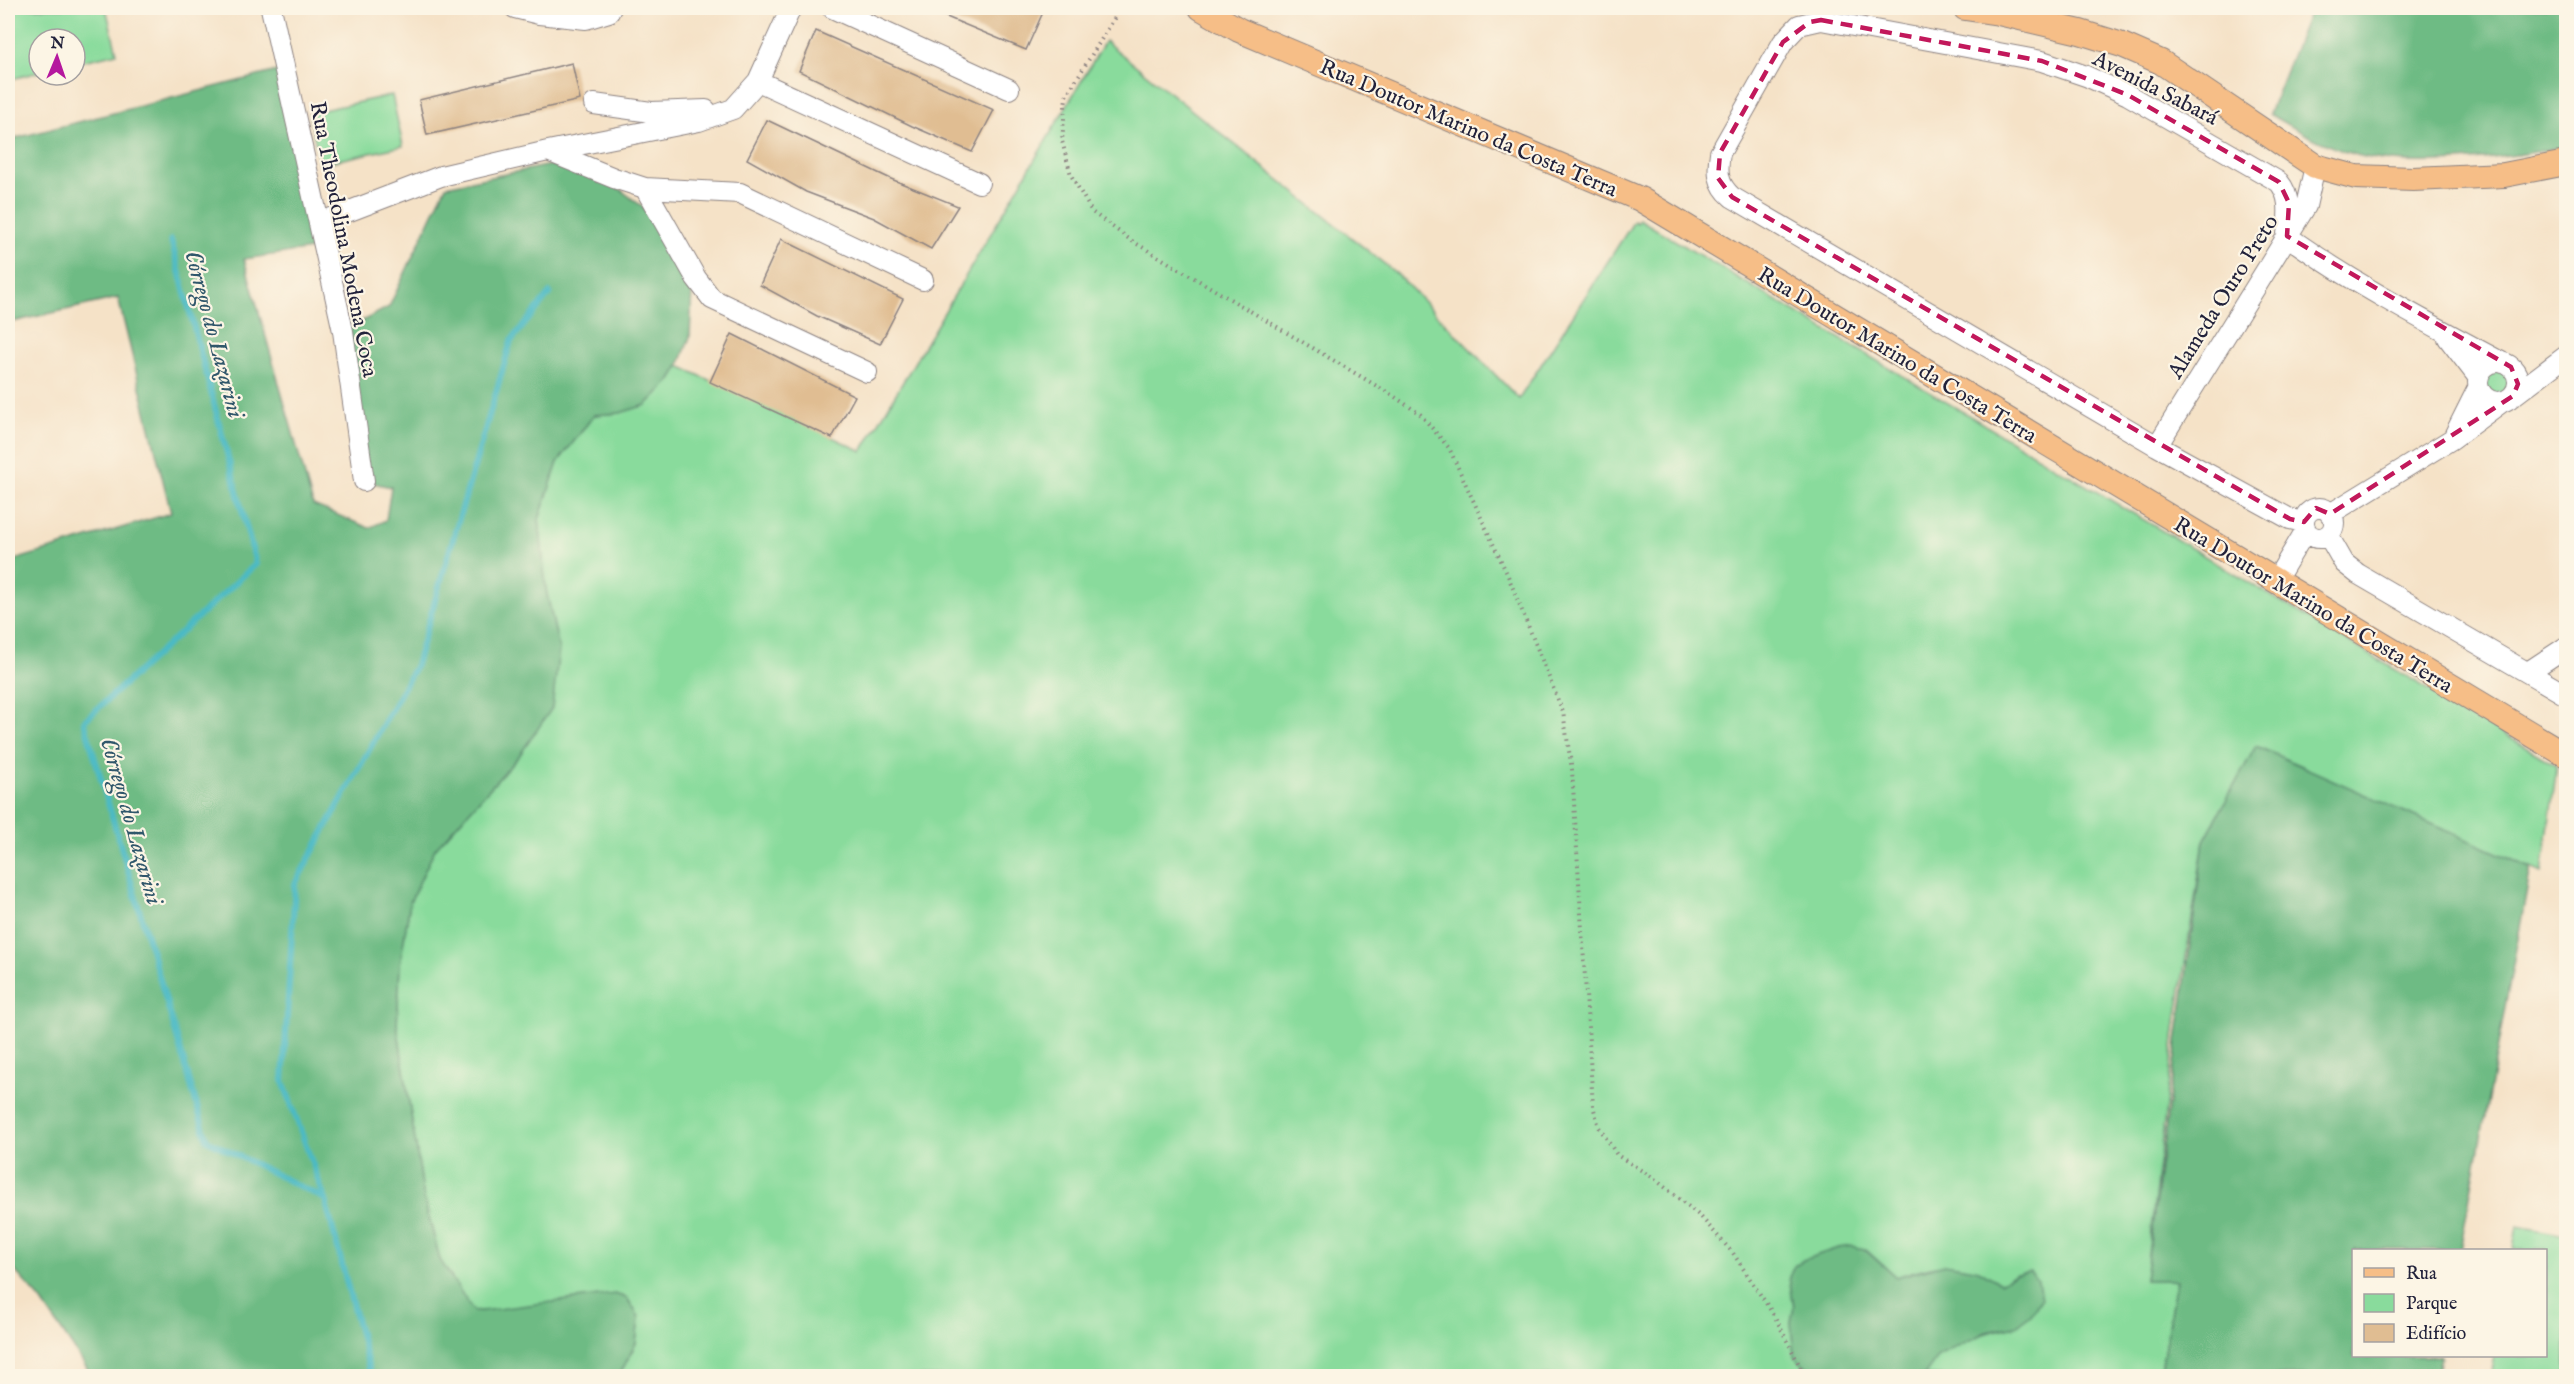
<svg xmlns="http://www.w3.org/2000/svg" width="2574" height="1384" font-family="'IM FELL English',serif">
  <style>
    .green { fill: #89db9c; stroke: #567e6c; stroke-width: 1.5 }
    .forest { fill: #6ebb84; stroke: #486e60; stroke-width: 1.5 }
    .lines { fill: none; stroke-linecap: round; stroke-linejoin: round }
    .stream { stroke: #4bbac4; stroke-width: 6 }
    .building { fill: #e0bd92 }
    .minor-casing { stroke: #8c8281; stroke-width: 22 }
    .major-casing { stroke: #8c8281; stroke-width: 26 }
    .path { stroke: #8c8281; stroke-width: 4; stroke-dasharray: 1.5 4.5; stroke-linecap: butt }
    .minor { stroke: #fff; stroke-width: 20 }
    .major { stroke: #f6be87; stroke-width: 24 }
    .marked { fill: none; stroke: #c2185b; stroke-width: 4.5; stroke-dasharray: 12 8; stroke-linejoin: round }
    .labels { text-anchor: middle; stroke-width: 4.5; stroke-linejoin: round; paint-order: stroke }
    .street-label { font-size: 22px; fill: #22223b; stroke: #fcf5e5 }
    .water-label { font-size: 24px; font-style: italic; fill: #30576b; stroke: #fcf5e5 }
  </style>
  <rect width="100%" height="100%" fill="#fcf5e5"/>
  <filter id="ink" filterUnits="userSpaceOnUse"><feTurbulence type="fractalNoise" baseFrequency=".0167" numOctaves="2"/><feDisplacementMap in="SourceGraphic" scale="12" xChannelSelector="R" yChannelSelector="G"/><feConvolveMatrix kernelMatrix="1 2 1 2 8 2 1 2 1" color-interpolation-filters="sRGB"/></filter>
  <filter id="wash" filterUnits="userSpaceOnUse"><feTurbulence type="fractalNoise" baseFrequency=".008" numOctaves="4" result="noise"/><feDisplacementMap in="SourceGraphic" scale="24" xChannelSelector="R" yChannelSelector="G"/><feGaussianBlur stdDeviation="1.35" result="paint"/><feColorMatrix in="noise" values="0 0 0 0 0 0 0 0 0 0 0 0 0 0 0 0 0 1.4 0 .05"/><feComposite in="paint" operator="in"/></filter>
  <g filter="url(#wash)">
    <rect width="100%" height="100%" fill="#f5e2c7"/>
    <!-- green -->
    <path class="green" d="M8 8H106L117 53 75 63V39H39V72L8 80Z
      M1105 41 1397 274 1519 399 1634 221 1637 223 1639 219 2557 766 2542 873 2256 746 2204 841 2176 1022 2145 1280H2176L2160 1376H1924C1934 1344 1987 1332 2016 1326V1274L2000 1283C1960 1258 1938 1263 1896 1277L1865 1249 1838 1248 1789 1277 1794 1306 1791 1322 1794 1355 1818 1376H619L636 1343 639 1317 627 1298 473 1312 440 1260 424 1198 397 1025 400 964 410 902 435 848 519 756 559 649 546 590 539 519 558 462 594 415 620 413 670 381 679 366 862 451Z
      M392 95 403 146 320 164 309 113Z
      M2484 383a14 14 0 1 1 28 0a14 14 0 1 1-28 0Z
      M2517 1226 2566 1235V1376H2490L2494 1356H2546V1250H2513Z"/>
    <!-- forest -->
    <path class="forest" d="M2311 8H2566V146C2511 158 2421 169 2365 157 2330 150 2299 131 2269 114Z
      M285 69 326 247 244 259 313 505 369 528 386 520 391 487 364 481 343 331 389 307 446 186 550 165 612 183 644 208 692 287 690 337 679 366 670 381 646 405 620 413 594 415 558 462 539 519 546 590 559 649 552 708 519 756 435 849 410 902 400 964 397 1025 424 1198 440 1260 474 1312 615 1294 627 1298 639 1317 636 1343 619 1376H92L41 1300 8 1263V562L171 513 118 298 8 323V140Z
      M2256 746 2531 868 2460 1250H2354V1356H2441L2437 1376H2160L2176 1280H2145L2204 841Z
      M1852 1246 1864 1249 1896 1277 1945 1264 1979 1270 2000 1283 2016 1274 2030 1272 2038 1281 2041 1299 2031 1315 2016 1326 1986 1332 1938 1356 1924 1376H1818L1794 1356 1791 1322 1794 1306 1789 1277 1794 1266 1803 1260 1838 1248Z"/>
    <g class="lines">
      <!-- stream -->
      <path class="stream" d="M171 240 256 564 84 721 207 1140 325 1199 371 1376
        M325 1199 283 1081 295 884 416 665 511 341 550 293"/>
    </g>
    <g id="blocks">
      <!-- building -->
      <path class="building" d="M925 8H1037L1044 10 1026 50Z
        M816 31 994 110 972 152 912 126 799 71Z
        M572 63 580 100 427 135 419 100Z
        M767 120 891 179 958 206 931 249 874 218 806 192 747 159Z
        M781 239 903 299 880 344 817 316 760 285Z
        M732 334 855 396 832 438 710 382Z"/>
    </g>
  </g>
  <g filter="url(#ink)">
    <use href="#blocks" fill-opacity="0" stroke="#8c8281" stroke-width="1.5"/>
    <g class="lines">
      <!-- minor casing -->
      <g class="minor-casing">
        <path id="minor" d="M271 8 343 331 364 481
          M515 8 539 14 586 19 609 12 611 8
          M791 8 758 81 979 183
          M832 8 1009 89
          M594 104 651 112 706 110
          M548 151 699 121 733 109 758 81
          M645 188 740 193 923 280
          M321 222 441 176 548 151 614 178 645 188 696 278 712 299 867 372
          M2287 236C2288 216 2292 198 2279 182L2128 95 2086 76 2042 61 1821 20 1799 25 1783 42 1720 153C1717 171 1717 184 1732 197L2157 446 2290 519 2304 522
          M2287 236C2354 284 2430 324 2503 363
          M2448 338 2478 377
          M2478 382a20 20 0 1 1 40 0a20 20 0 1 1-40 0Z
          M2513 396 2566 356
          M2455 434 2478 388
          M2157 446 2306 206 2315 166
          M2304 523a15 15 0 1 1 30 0a15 15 0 1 1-30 0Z
          M2330 514 2452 439 2502 402
          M2328 535 2344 563 2358 574 2566 695
          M2276 580 2306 530
          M2528 672 2566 647"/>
      </g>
      <!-- major casing -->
      <g class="major-casing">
        <path id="major" d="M1201 8 1239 30 1640 199 2566 755
          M1965 8 1999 13 2080 32 2122 45 2161 62 2315 166 2356 177 2413 179 2504 175 2566 163"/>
      </g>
      <!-- path -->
      <path class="path" d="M1121 8 1066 96 1062 141 1071 175 1092 212 1132 241 1392 395 1420 414 1449 448 1508 576 1563 712 1572 770 1593 1106 1599 1127 1617 1155 1655 1179 1701 1217 1733 1253 1775 1317 1805 1376"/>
      <!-- minor -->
      <use href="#minor" class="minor"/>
      <!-- major -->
      <use href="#major" class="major"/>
    </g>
  </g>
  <!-- marked area -->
  <path class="marked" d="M1821 20 2042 61 2128 95 2279 182 2289 203 2287 236 2511 367 2518 384 2513 396 2330 514 2316 508 2304 522 2290 519 1732 197 1718 178 1720 153 1783 42 1810 22Z"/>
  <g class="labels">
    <!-- street labels -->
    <g class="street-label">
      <text transform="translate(2156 87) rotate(27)" y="8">Avenida Sabará</text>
      <text transform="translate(1469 127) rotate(23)" y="8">Rua Doutor Marino da Costa Terra</text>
      <text transform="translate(345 239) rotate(79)" y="8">Rua Theodolina Modena Coca</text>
      <text transform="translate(2222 296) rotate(-58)" y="8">Alameda Ouro Preto</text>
      <text transform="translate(1898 354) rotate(31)" y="8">Rua Doutor Marino da Costa Terra</text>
      <text transform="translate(2314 604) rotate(31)" y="8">Rua Doutor Marino da Costa Terra</text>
    </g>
    <!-- water labels -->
    <g class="water-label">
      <text transform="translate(215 334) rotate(75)" y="8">Córrego do Lazarini</text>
      <text transform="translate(132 821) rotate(74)" y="8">Córrego do Lazarini</text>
    </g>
  </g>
  <!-- margin -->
  <rect width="2574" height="1384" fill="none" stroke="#fcf5e5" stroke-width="30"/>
  <!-- legend -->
  <rect x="2352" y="1249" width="195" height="108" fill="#fcf5e5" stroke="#a5a1a1" stroke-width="1.5"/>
  <rect x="2364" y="1268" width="30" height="9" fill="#f6be87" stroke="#a5a1a1" stroke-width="1.5"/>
  <text x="2406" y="1279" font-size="18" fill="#22223b">Rua</text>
  <rect x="2364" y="1294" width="30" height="18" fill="#89db9c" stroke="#a5a1a1" stroke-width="1.5"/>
  <text x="2406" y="1309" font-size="18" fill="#22223b">Parque</text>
  <rect x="2364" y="1324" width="30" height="18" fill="#e0bd92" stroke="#a5a1a1" stroke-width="1.5"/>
  <text x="2406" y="1339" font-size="18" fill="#22223b">Edifício</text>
  <!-- north arrow -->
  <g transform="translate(57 57) rotate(2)"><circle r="28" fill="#fcf5e5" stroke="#a5a1a1" stroke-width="1.5"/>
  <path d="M0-4.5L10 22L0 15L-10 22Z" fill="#b5179e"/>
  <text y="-9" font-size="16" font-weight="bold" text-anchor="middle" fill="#22223b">N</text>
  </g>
</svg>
